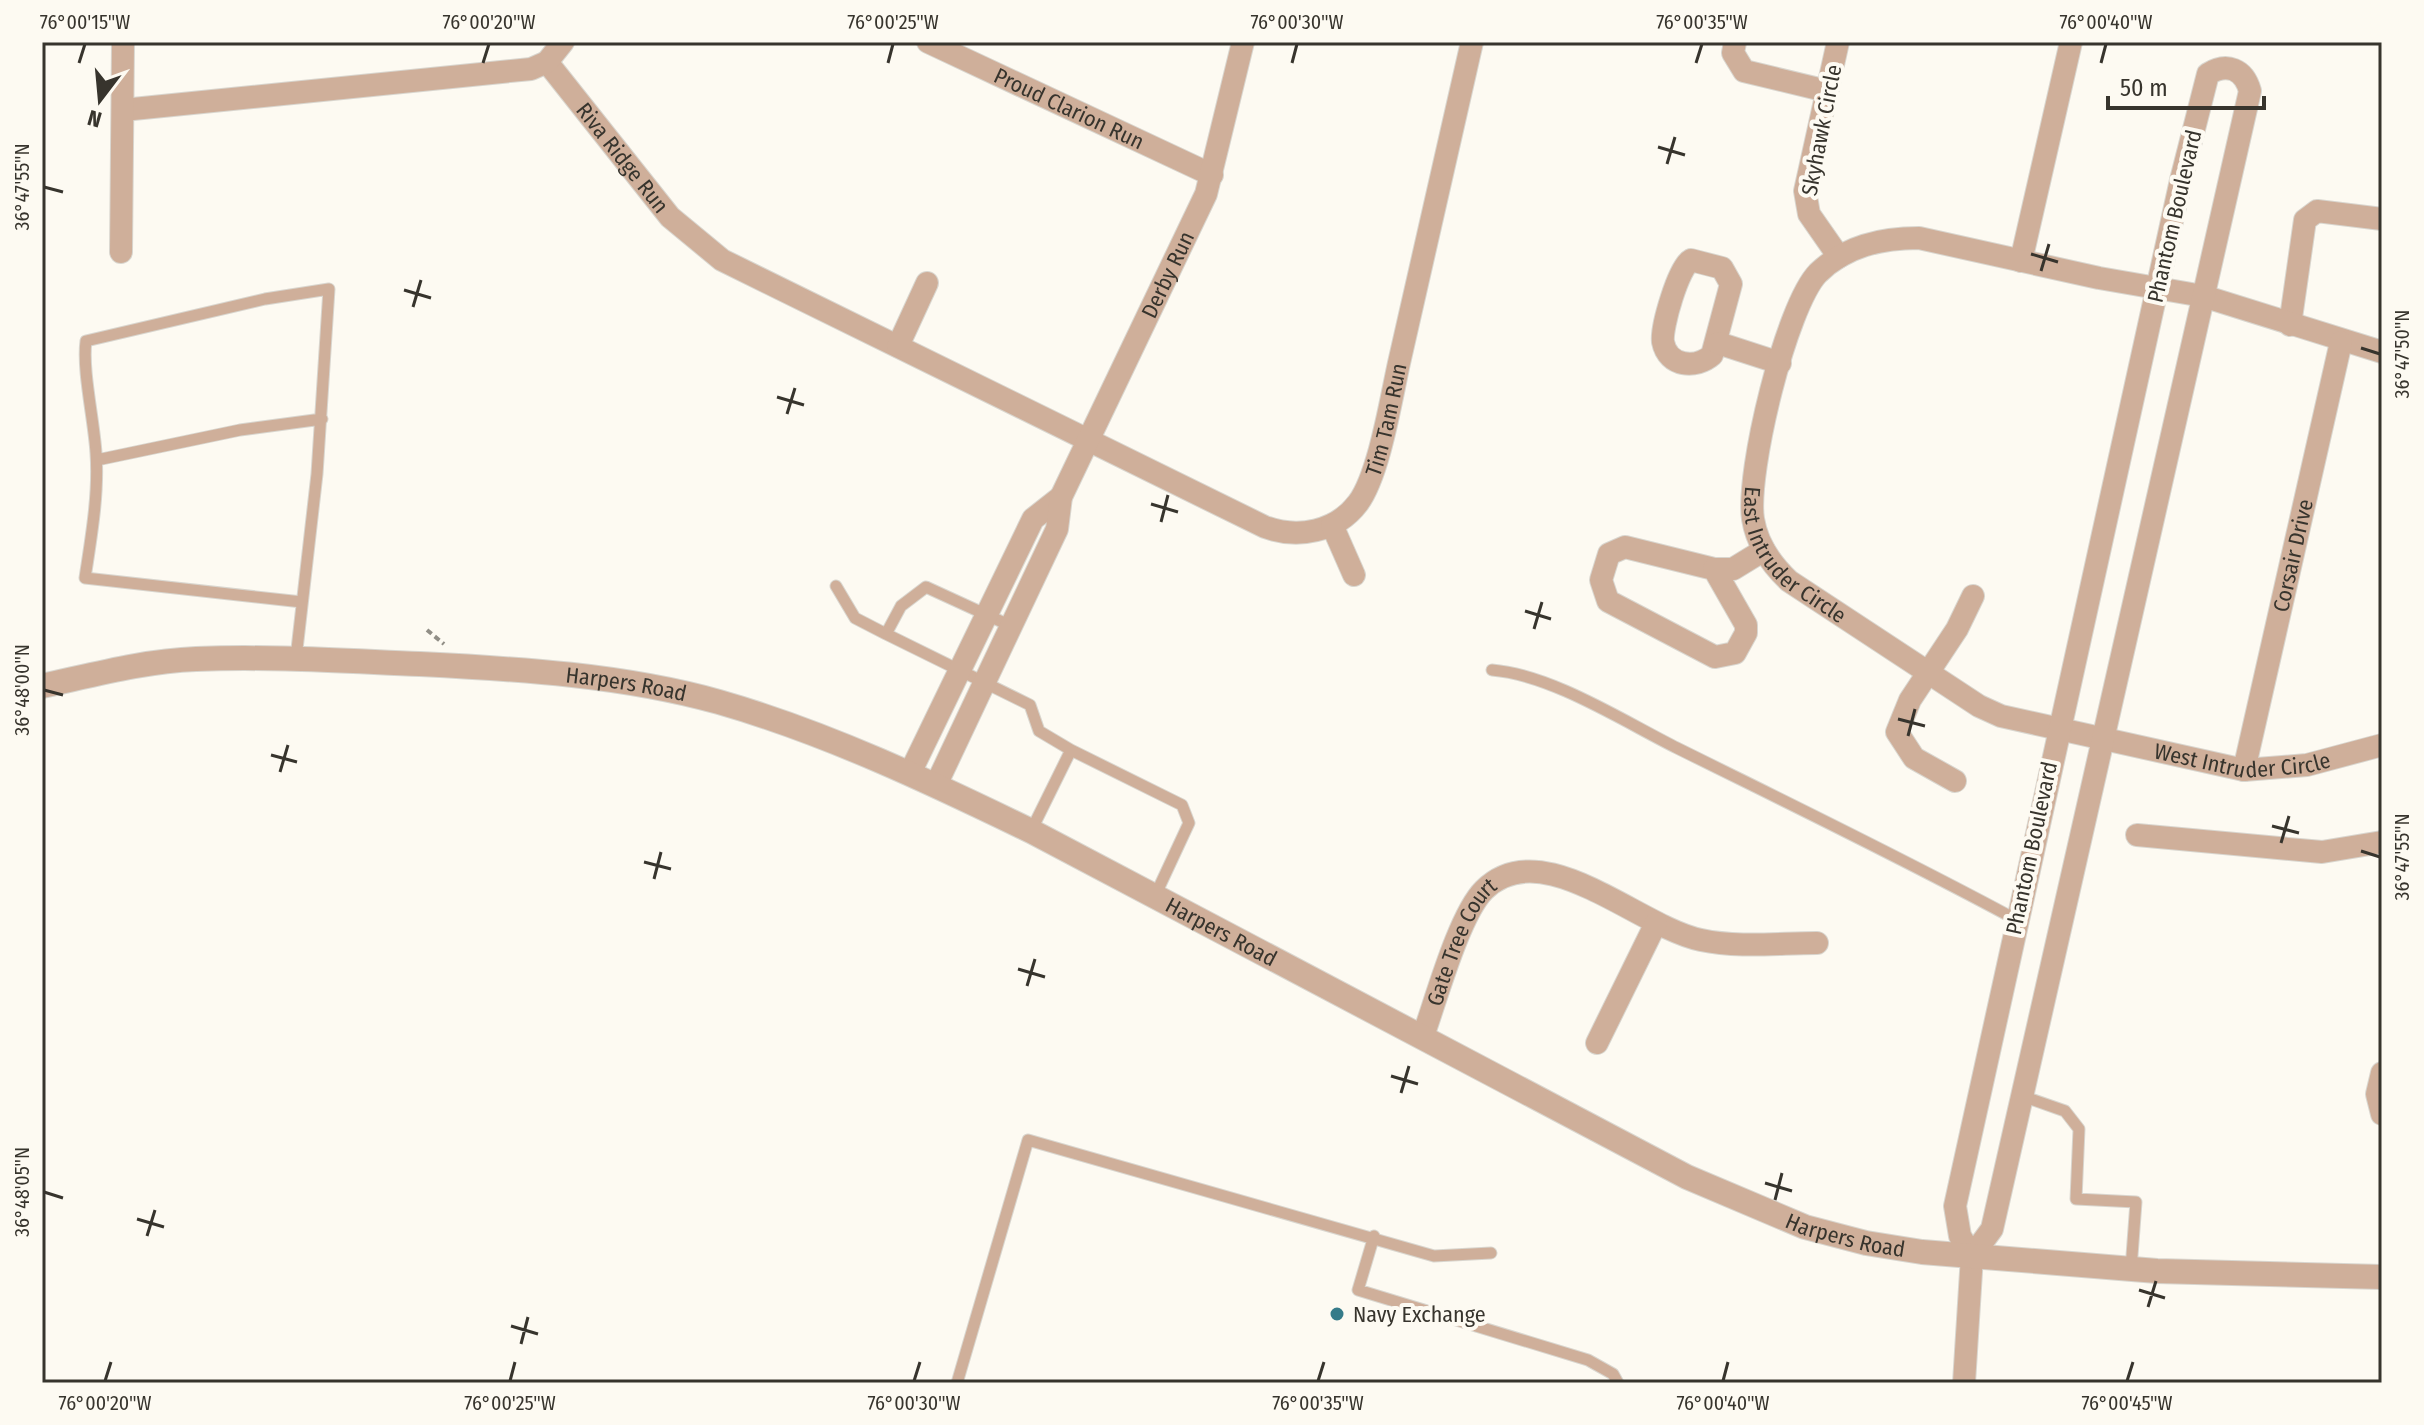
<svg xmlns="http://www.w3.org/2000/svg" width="2424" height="1425" font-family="'Fira Sans Condensed',sans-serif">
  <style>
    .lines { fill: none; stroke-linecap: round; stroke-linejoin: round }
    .service-casing { stroke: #d9d6cf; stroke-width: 13 }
    .minor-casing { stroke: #d9d6cf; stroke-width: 24 }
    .tertiary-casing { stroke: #d9d6cf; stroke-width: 26 }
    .path { stroke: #918e86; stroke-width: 4; stroke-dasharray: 6 4; stroke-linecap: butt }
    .service { stroke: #cfaf9a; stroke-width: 11 }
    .minor { stroke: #cfaf9a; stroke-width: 22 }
    .tertiary { stroke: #cfaf9a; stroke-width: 24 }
    .ticks { fill: none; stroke: #37342d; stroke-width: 3 }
    .poi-dot { fill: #367b89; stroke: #fdfaf2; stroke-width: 3 }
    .labels { text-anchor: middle; stroke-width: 8; stroke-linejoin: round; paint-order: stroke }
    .street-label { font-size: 22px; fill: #37342d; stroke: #fdfaf2 }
    .poi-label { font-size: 22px; fill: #37342d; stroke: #fdfaf2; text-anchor: start }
    .neatline { fill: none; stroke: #37342d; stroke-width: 3 }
    .ticks-label { font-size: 20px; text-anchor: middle; fill: #37342d }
  </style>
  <rect width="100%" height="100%" fill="#fdfaf2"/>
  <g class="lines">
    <!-- service casing -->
    <g class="service-casing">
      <path id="service" d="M97 460 240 430 322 419
        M836 586 855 618 886 634
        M1011 626 926 587 901 606 886 634 1030 705 1039 731 1071 750
        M296 658 317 474 329 289 265 299 86 341C82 370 94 420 96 453 99 494 91 538 85 578L302 602
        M1492 670C1552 675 1623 721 1677 748 1790 804 1904 859 2015 919
        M1031 831 1071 750 1182 805 1189 823 1155 896
        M2022 1096 2065 1111 2079 1129 2076 1199 2136 1202 2131 1269
        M1374 1236 1358 1290 1588 1360 1613 1374 1618 1383
        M957 1383 1028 1140 1434 1256 1491 1253"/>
    </g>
    <!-- minor casing -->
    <g class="minor-casing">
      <g id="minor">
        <path id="s1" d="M928 42 1212 175"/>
        <path d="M1735 42 1733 53 1744 71 1827 91"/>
        <path d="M1838 42 1805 191 1809 214 1839 257"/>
        <path id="s2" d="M547 62 670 217 722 260 1265 527C1298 539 1336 532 1358 503 1379 475 1391 399 1399 363 1424 256 1448 149 1472 42"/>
        <path d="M123 110 531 69 547 62 563 42"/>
        <path d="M121 252 123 42"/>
        <path d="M1691 260 1722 268 1731 284 1712 355C1696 369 1668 367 1663 342 1661 327 1679 266 1691 260Z"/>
        <path d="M2021 261 2071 42"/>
        <path d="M2290 325 2305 220 2317 211 2382 219"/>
        <path d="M1718 343 1780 363"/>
        <path d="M898 346 927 283"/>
        <path id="s3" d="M2382 352 2203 296 2099 278 1919 238C1881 238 1846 246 1818 273 1786 306 1746 473 1753 519 1757 544 1771 564 1789 581L1979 706 2001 716 2244 770 2307 765 2382 745"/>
        <path d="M1332 525 1354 575"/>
        <path d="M1625 547 1714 569 1746 625V633L1735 653 1715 657 1608 601 1601 580 1609 554Z"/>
        <path d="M1714 569H1733L1764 550"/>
        <path id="s4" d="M2244 770 2341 342"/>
        <path d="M910 773 1033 519 1061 497"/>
        <path d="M1955 781 1914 758 1897 732 1910 700 1957 629 1973 596"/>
        <path id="s5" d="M936 785 1057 529 1061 497 1206 194 1243 42"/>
        <path d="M2137 835 2322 852 2382 842"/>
        <path id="s6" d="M1423 1036C1436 1000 1459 915 1484 890 1542 832 1638 927 1701 940 1739 948 1779 943 1817 943"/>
        <path d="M1597 1043 1656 923"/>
        <path d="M2382 1073 2377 1094 2382 1114"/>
        <path d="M1964 1383 1972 1256 1992 1229 2250 91C2244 69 2227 62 2208 74L2181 180 1955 1206 1960 1236 1972 1256"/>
      </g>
    </g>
    <!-- tertiary casing -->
    <g class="tertiary-casing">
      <g id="tertiary">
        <path id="s7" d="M42 686C93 675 144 661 196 659 271 656 345 661 420 664 519 669 623 675 719 702 827 733 930 782 1031 831L1687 1177 1805 1227 1866 1243 1922 1252 2157 1271 2382 1277"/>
      </g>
    </g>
    <!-- path -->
    <path class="path" d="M427 630 444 644"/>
    <!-- service -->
    <use href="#service" class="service"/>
    <!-- minor -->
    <use href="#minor" class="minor"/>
    <!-- tertiary -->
    <use href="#tertiary" class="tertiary"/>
  </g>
  <!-- ticks -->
  <path class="ticks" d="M79 63 85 44M483 63 489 44M888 63 893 44M1292 63 1297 44M1696 63 1702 44M2101 63 2106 44M1658 147 1685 155M1667 164 1675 137M44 187 63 192M2031 254 2058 262M2041 271 2049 244M404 290 431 298M413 307 421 280M2361 348 2380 354M777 397 804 405M787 414 795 388M1151 504 1178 512M1161 522 1168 495M1525 611 1551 619M1534 629 1542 602M44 690 63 695M1898 719 1925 726M1908 736 1915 709M271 755 297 762M280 772 288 745M2272 826 2299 833M2281 843 2289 816M2361 851 2380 857M644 862 671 869M654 879 661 852M1018 969 1045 977M1027 986 1035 959M1391 1076 1418 1084M1401 1093 1409 1066M1765 1183 1792 1191M44 1192 63 1198M1775 1200 1782 1173M137 1219 164 1227M147 1236 155 1210M2139 1290 2165 1298M2148 1307 2156 1281M511 1326 538 1334M521 1344 528 1317M105 1381 111 1362M510 1381 515 1362M914 1381 920 1362M1318 1381 1324 1362M1723 1381 1728 1362M2127 1381 2133 1362"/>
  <!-- markers -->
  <circle class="poi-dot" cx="1337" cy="1314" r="8"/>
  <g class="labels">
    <!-- street labels -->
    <g class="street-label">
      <text dy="8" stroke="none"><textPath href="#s1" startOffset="156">Proud Clarion Run</textPath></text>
      <text transform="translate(1821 130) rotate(-79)" y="8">Skyhawk Circle</text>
      <text dy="8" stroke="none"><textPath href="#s2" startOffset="122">Riva Ridge Run</textPath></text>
      <text transform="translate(2174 216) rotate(-77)" y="8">Phantom Boulevard</text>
      <text dy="8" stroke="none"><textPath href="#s5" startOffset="562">Derby Run</textPath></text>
      <text dy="8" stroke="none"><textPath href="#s2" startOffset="1062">Tim Tam Run</textPath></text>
      <text dy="8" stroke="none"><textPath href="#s3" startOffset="898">East Intruder Circle</textPath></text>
      <text dy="8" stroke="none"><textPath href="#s4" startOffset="220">Corsair Drive</textPath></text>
      <text dy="8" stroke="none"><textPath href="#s7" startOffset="588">Harpers Road</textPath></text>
      <text dy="8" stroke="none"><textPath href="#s3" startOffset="1416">West Intruder Circle</textPath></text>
      <text transform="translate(2031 848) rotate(-78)" y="8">Phantom Boulevard</text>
      <text dy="8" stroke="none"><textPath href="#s7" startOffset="1236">Harpers Road</textPath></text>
      <text dy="8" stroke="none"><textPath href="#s6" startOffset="102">Gate Tree Court</textPath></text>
      <text dy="8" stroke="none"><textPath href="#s7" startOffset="1932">Harpers Road</textPath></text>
    </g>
    <!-- poi labels -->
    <g class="poi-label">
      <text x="1353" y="1322">Navy Exchange</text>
    </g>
  </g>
  <!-- border -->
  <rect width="2424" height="1425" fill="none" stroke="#fdfaf2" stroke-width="88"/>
  <!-- north arrow -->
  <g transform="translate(100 100) rotate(196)" stroke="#fdfaf2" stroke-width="6" paint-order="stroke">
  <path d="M0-6L14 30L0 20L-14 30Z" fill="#37342d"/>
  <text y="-12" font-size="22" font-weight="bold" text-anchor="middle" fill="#37342d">N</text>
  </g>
  <!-- scale -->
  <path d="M2108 96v12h156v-12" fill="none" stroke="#37342d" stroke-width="4"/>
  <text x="2120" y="96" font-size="24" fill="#37342d" stroke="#fdfaf2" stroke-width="6" paint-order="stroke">50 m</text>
  <rect x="44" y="44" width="2336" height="1337" class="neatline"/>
  <g class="ticks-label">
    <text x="85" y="29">76°00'15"W</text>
    <text x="489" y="29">76°00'20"W</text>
    <text x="893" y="29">76°00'25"W</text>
    <text x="1297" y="29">76°00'30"W</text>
    <text x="1702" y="29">76°00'35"W</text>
    <text x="2106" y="29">76°00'40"W</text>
    <text transform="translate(22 187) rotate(-90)" y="7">36°47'55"N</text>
    <text transform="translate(2402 354) rotate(-90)" y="7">36°47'50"N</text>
    <text transform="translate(22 690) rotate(-90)" y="7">36°48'00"N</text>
    <text transform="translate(2402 857) rotate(-90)" y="7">36°47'55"N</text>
    <text transform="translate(22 1192) rotate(-90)" y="7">36°48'05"N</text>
    <text x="105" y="1410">76°00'20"W</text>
    <text x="510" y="1410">76°00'25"W</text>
    <text x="914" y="1410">76°00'30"W</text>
    <text x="1318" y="1410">76°00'35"W</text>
    <text x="1723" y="1410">76°00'40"W</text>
    <text x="2127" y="1410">76°00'45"W</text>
  </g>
</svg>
